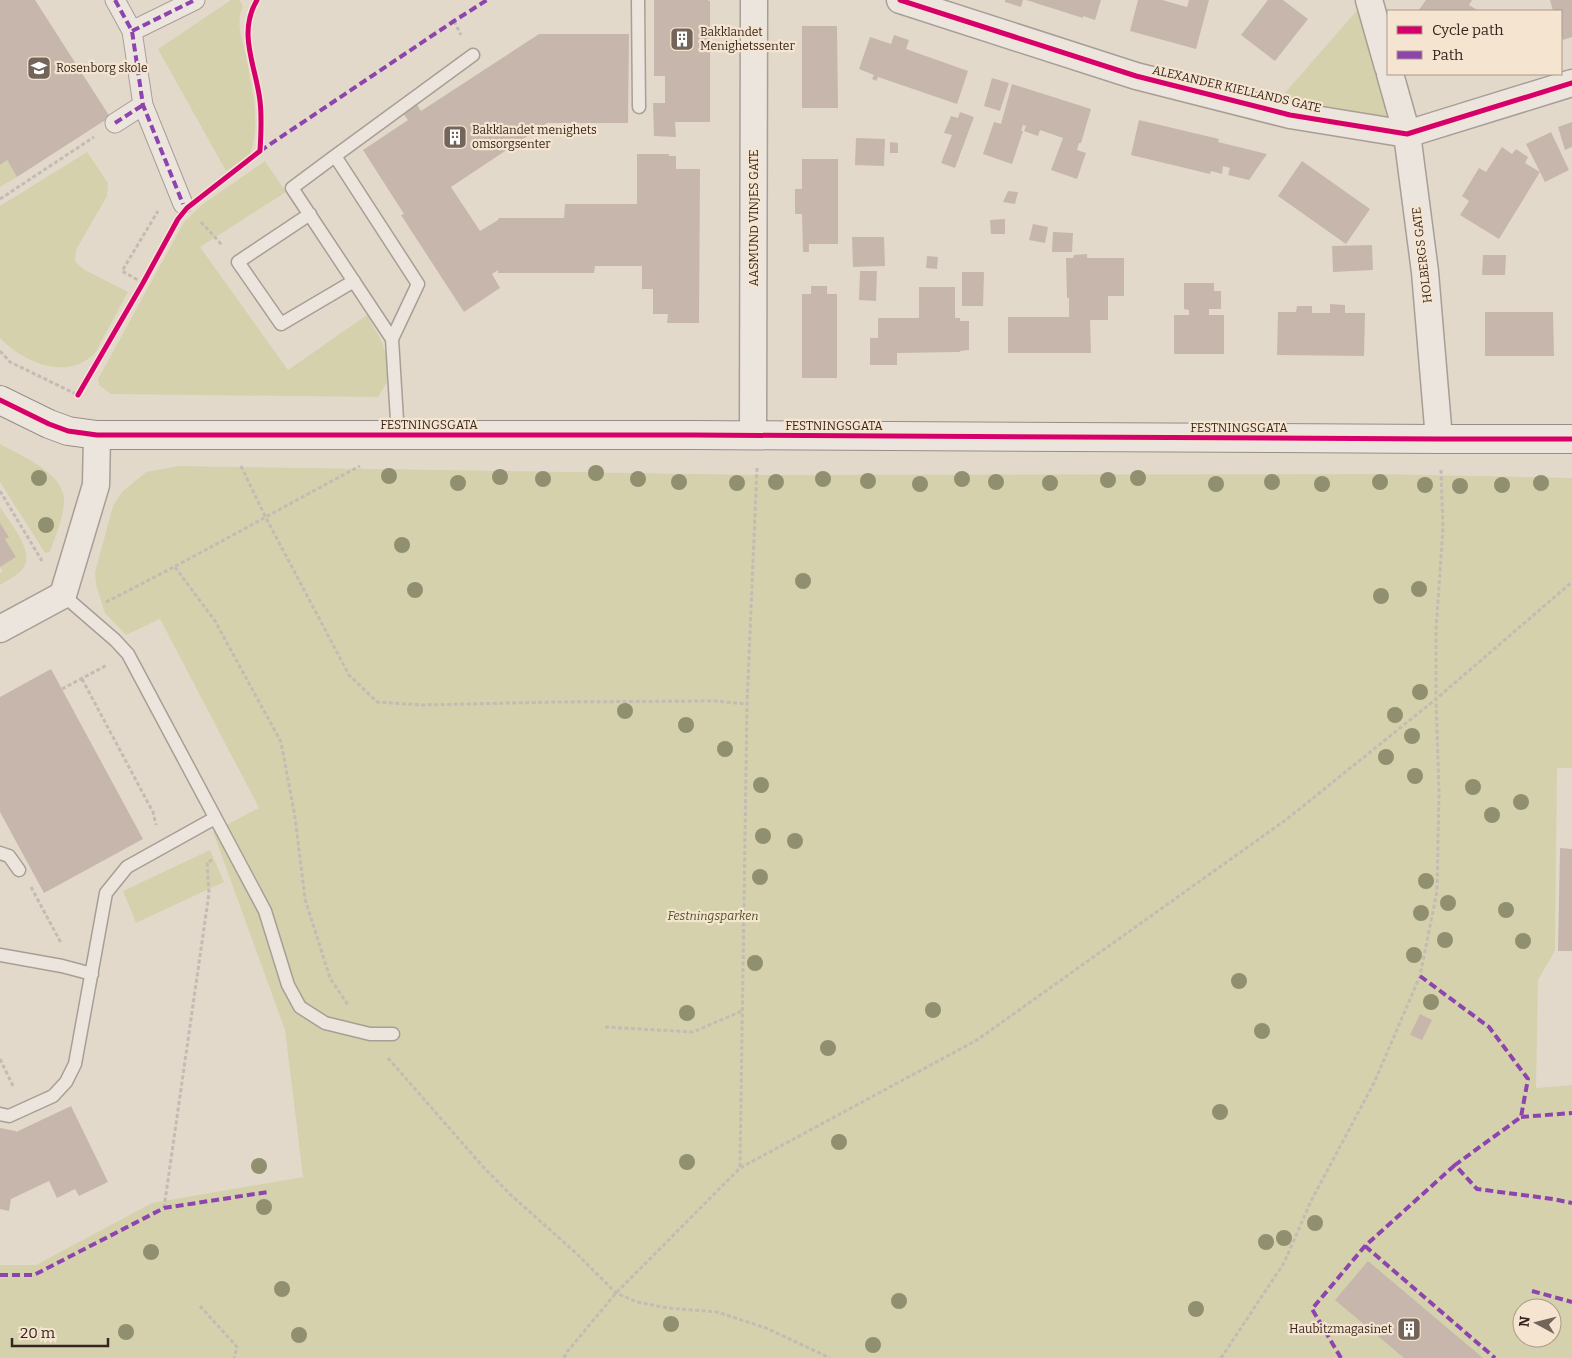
<svg xmlns="http://www.w3.org/2000/svg" width="1572" height="1358" font-family="Bitter,serif">
  <style>
    .green { fill: #d6d1ad; fill-rule: evenodd }
    .building { fill: #c7b6ac }
    .lines { fill: none; stroke-linecap: round; stroke-linejoin: round }
    .service-casing { stroke: #a89e95; stroke-width: 15 }
    .pedestrian-casing { stroke: #a89e95; stroke-width: 21 }
    .minor-casing { stroke: #a89e95; stroke-width: 29 }
    .secondary-casing { stroke: #988e84; stroke-width: 30 }
    .path { stroke: #c3bbb4; stroke-width: 3; stroke-dasharray: 4 2.5; stroke-linecap: butt }
    .service { stroke: #ebe5dd; stroke-width: 12 }
    .pedestrian { stroke: #ebe5dd; stroke-width: 19 }
    .minor { stroke: #ebe5dd; stroke-width: 26 }
    .secondary { stroke: #ebe5dd; stroke-width: 28 }
    .quiet { stroke: #8e44ad; stroke-width: 4; stroke-dasharray: 8 4; stroke-linecap: butt }
    .cycleway-casing { stroke: #f5e5d0; stroke-width: 8 }
    .cycleway { stroke: #d6006c; stroke-width: 5 }
    .tree { fill: #908f6f }
    .labels { text-anchor: middle; stroke-width: 4.5; stroke-linejoin: round; paint-order: stroke }
    .poi-label { font-size: 12px; fill: #36261d; stroke: #f5e5d0; text-anchor: start }
    .street-label { font-size: 12px; fill: #36261d; stroke: #f5e5d0 }
    .park-label { font-size: 12px; font-style: italic; fill: #4d5224; stroke: #f5e5d0 }
  </style>
  <rect width="100%" height="100%" fill="#e3d9cb"/>
  <!-- green -->
  <path class="green" d="M231 0H239L243 6C236 23 241 35 245 51 251 86 262 120 250 155L226 171 158 49Z
    M1366 0 1407 134 1290 115 1284 94Z
    M87 152 108 183 107 196 76 250 75 261 83 269 128 292C120 307 112 321 104 336 101 341 99 348 95 353 67 382 23 362 0 338V206Z
    M7 160 17 177 0 187V165Z
    M265 161 286 192 200 247 288 370 367 315 382 342 387 358V382L378 397 111 394 99 385 98 379 184 222 203 204Z
    M0 444C20 455 62 472 64 498 65 514 55 537 50 552L45 553 0 482Z
    M179 466 761 475 1381 474 1572 478V768H1557L1555 951 1538 980 1536 1088 1572 1085V1358H0V1265H36L152 1203 303 1177 285 1030 213 832 259 808 160 619 126 635 105 613 96 585 95 572 113 506 122 492 146 472ZM1522 1308H1552V1338H1522Z
    M0 507C10 523 39 555 20 572 14 577 6 581 0 585V573L3 572 0 567 16 557 5 539 9 536 1 525H0Z
    M210 850 224 882 136 923 123 891Z"/>
  <!-- building -->
  <path class="building" d="M0 0H35L110 117 17 177 7 160 0 165Z
    M654 0H707L710 1V122H675L676 137 654 136 653 103H665V76H654Z
    M1005 0H1023L1021 7 1005 2Z
    M1026 0H1101L1095 20 1083 16V18Z
    M1138 0H1162L1187 7 1189 0H1209L1196 49 1130 31Z
    M1268 0H1283L1308 19 1275 61 1241 35Z
    M1426 0H1472L1469 5 1479 11H1418Z
    M1550 0H1572V37L1563 40 1561 33V11H1553Z
    M802 26H837L838 108H802Z
    M539 34H629L628 123H547L451 187 480 231 498 220 499 218H564L565 204H637V154H669V156H676V169H700L699 323H667L668 314H653V289H642V266H595L594 273H498V270L492 274 500 288 464 312 401 215 404 214 363 150 408 120 402 112 416 103 421 111Z
    M894 35 909 40 906 49 968 71 957 104 878 77 876 81 872 79 874 75 859 69 870 37 891 44Z
    M992 78 1009 83 1000 111 984 106Z
    M1012 84 1091 109 1081 143H1079L1077 150 1086 153 1077 179 1051 170 1063 138 1040 130 1038 136 1024 131 1026 126 1023 125 1021 131H1023L1012 164 983 154 994 122 1001 124Z
    M960 112 974 117 955 168 941 163 952 135 944 133 951 116 958 118Z
    M1139 120 1219 139 1218 142 1267 154 1249 180 1228 175 1230 168 1223 166 1222 174 1211 171 1210 174 1131 155Z
    M1572 122V147L1565 150 1558 127Z
    M1551 132 1569 170 1545 182 1526 144Z
    M856 138 885 139 884 166 855 165Z
    M890 142 898 143V153H890Z
    M1502 147 1512 154 1516 149 1528 157 1525 163 1540 172 1499 239 1460 215 1469 201 1462 196 1479 168 1486 172Z
    M802 159H838V244H809V252H803L802 214H795V189H802Z
    M1302 161 1370 209 1346 244 1278 196Z
    M1008 191 1018 192 1015 204 1003 202Z
    M1005 219V234H991L990 220Z
    M1033 224 1048 227 1045 243 1029 240Z
    M1053 232 1073 233 1072 252H1052Z
    M852 237H884L885 266 853 267Z
    M1372 245 1373 270 1333 272 1332 246Z
    M1087 254V258H1124V296H1108V320H1090L1091 353H1008V317H1069V298H1067L1066 258H1073L1074 255Z
    M1483 255H1506L1505 275H1482Z
    M927 256 938 257 937 269 926 268Z
    M860 271H877L876 301 859 300Z
    M962 272H984L983 306H962Z
    M1184 283H1214V291H1221V309H1209V315H1224V354H1174V315H1189V310L1184 309Z
    M811 286H827V294H837V378H802V294H811Z
    M919 287H955V318H960V321H969V350L960 351V352L897 353V365H870V338H878V318H919Z
    M1330 304 1345 305V313H1365L1364 356 1277 355 1278 312H1296L1297 306H1312V313H1330Z
    M1485 312H1553L1554 356H1485Z
    M0 523 9 537 5 539 16 557 0 567Z
    M51 669 143 839 44 893 0 812V697Z
    M1560 848 1572 849V951H1558Z
    M1420 1014 1432 1020 1422 1040 1410 1035Z
    M71 1106 108 1182 79 1196 75 1189 57 1198 49 1181 11 1199 9 1211 0 1209V1128L16 1131V1132Z
    M1368 1261 1483 1358H1404L1335 1300Z"/>
  <g class="lines">
    <!-- service casing -->
    <g class="service-casing">
      <path id="service" d="M638 0 639 107
        M335 156 292 188 392 339 398 436
        M310 214 238 262 281 324 354 281
        M392 339 418 284 335 156 473 55
        M63 595 115 640 128 654 265 911 288 985 300 1007 325 1023 370 1034H393
        M0 853 9 856 19 870
        M0 955 62 966 92 974
        M0 1114 9 1116 53 1096 66 1082 75 1064 106 893 127 867 215 818"/>
    </g>
    <!-- pedestrian casing -->
    <g class="pedestrian-casing">
      <path id="pedestrian" d="M115 0 132 31 143 105 183 204
        M132 31 195 0
        M115 123 143 105"/>
    </g>
    <!-- minor casing -->
    <g class="minor-casing">
      <path id="minor" d="M900 0 1136 76 1290 115 1407 134 1572 83
        M1369 0 1388 67
        M1390 74 1407 134 1425 272 1439 439
        M753 435 754 0
        M0 629 63 595 96 485 97 435"/>
    </g>
    <!-- secondary casing -->
    <g class="secondary-casing">
      <path id="secondary" d="M0 400 49 424 68 431 97 435H693L1439 439H1572"/>
    </g>
    <!-- path -->
    <path class="path" d="M454 21 461 35
      M0 199 94 137
      M201 222 222 245
      M143 283 122 271 158 211
      M0 351 10 362 78 395
      M241 466 265 516 349 675 377 702 422 705 554 702 714 701 747 704
      M0 491 42 561
      M175 567 215 621 281 742 295 817 305 899 330 978 348 1005
      M106 602C192 559 275 511 360 466
      M82 679 153 812 156 825
      M62 689 107 665
      M31 887 61 943
      M605 1027 693 1032 742 1011
      M388 1058 485 1169 512 1196 576 1253 616 1293 637 1302 668 1308 717 1312 766 1328 830 1358
      M0 1059 14 1088
      M740 1167 747 704 757 468
      M164 1208 209 893 207 862 212 860
      M200 1306 237 1347 234 1358
      M564 1358 567 1352 616 1293 740 1168 977 1040 1287 819 1436 699 1572 582
      M1221 1358 1284 1263 1311 1201 1374 1083 1420 976 1437 891 1439 791 1436 699V630L1443 528 1441 470"/>
    <!-- service -->
    <use href="#service" class="service"/>
    <!-- pedestrian -->
    <use href="#pedestrian" class="pedestrian"/>
    <!-- minor -->
    <use href="#minor" class="minor"/>
    <!-- secondary -->
    <use href="#secondary" class="secondary"/>
    <!-- quiet -->
    <path class="quiet" d="M115 0 132 31 143 105 183 204
      M132 31 195 0
      M115 123 143 105
      M260 151 454 21 487 0
      M1420 976 1489 1027 1528 1079 1521 1117 1455 1165 1477 1189 1553 1199 1572 1203
      M1521 1117 1572 1113
      M1365 1246 1495 1358
      M0 1275H34L164 1208 268 1192
      M1532 1291 1572 1302
      M1341 1358 1312 1309 1365 1246 1455 1165"/>
    <!-- cycleway casing -->
    <g class="cycleway-casing">
      <path id="cycleway" d="M900 0 1136 76 1290 115 1407 134 1572 83
        M78 395 143 283 178 219 187 208 260 151C261 135 262 118 260 101 256 66 237 34 257 0
        M0 400 49 424 68 431 97 435H693L1439 439H1572"/>
    </g>
    <!-- cycleway -->
    <use href="#cycleway" class="cycleway"/>
  </g>
  <!-- trees -->
  <g class="tree">
    <circle cx="596" cy="473" r="8"/>
    <circle cx="389" cy="476" r="8"/>
    <circle cx="500" cy="477" r="8"/>
    <circle cx="39" cy="478" r="8"/>
    <circle cx="1138" cy="478" r="8"/>
    <circle cx="543" cy="479" r="8"/>
    <circle cx="638" cy="479" r="8"/>
    <circle cx="823" cy="479" r="8"/>
    <circle cx="962" cy="479" r="8"/>
    <circle cx="1108" cy="480" r="8"/>
    <circle cx="868" cy="481" r="8"/>
    <circle cx="679" cy="482" r="8"/>
    <circle cx="776" cy="482" r="8"/>
    <circle cx="996" cy="482" r="8"/>
    <circle cx="1272" cy="482" r="8"/>
    <circle cx="1380" cy="482" r="8"/>
    <circle cx="458" cy="483" r="8"/>
    <circle cx="737" cy="483" r="8"/>
    <circle cx="1050" cy="483" r="8"/>
    <circle cx="1541" cy="483" r="8"/>
    <circle cx="920" cy="484" r="8"/>
    <circle cx="1216" cy="484" r="8"/>
    <circle cx="1322" cy="484" r="8"/>
    <circle cx="1425" cy="485" r="8"/>
    <circle cx="1502" cy="485" r="8"/>
    <circle cx="1460" cy="486" r="8"/>
    <circle cx="46" cy="525" r="8"/>
    <circle cx="402" cy="545" r="8"/>
    <circle cx="803" cy="581" r="8"/>
    <circle cx="1419" cy="589" r="8"/>
    <circle cx="415" cy="590" r="8"/>
    <circle cx="1381" cy="596" r="8"/>
    <circle cx="1420" cy="692" r="8"/>
    <circle cx="625" cy="711" r="8"/>
    <circle cx="1395" cy="715" r="8"/>
    <circle cx="686" cy="725" r="8"/>
    <circle cx="1412" cy="736" r="8"/>
    <circle cx="725" cy="749" r="8"/>
    <circle cx="1386" cy="757" r="8"/>
    <circle cx="1415" cy="776" r="8"/>
    <circle cx="761" cy="785" r="8"/>
    <circle cx="1473" cy="787" r="8"/>
    <circle cx="1521" cy="802" r="8"/>
    <circle cx="1492" cy="815" r="8"/>
    <circle cx="763" cy="836" r="8"/>
    <circle cx="795" cy="841" r="8"/>
    <circle cx="760" cy="877" r="8"/>
    <circle cx="1426" cy="881" r="8"/>
    <circle cx="1448" cy="903" r="8"/>
    <circle cx="1506" cy="910" r="8"/>
    <circle cx="1421" cy="913" r="8"/>
    <circle cx="1445" cy="940" r="8"/>
    <circle cx="1523" cy="941" r="8"/>
    <circle cx="1414" cy="955" r="8"/>
    <circle cx="755" cy="963" r="8"/>
    <circle cx="1239" cy="981" r="8"/>
    <circle cx="1431" cy="1002" r="8"/>
    <circle cx="933" cy="1010" r="8"/>
    <circle cx="687" cy="1013" r="8"/>
    <circle cx="1262" cy="1031" r="8"/>
    <circle cx="828" cy="1048" r="8"/>
    <circle cx="1220" cy="1112" r="8"/>
    <circle cx="839" cy="1142" r="8"/>
    <circle cx="687" cy="1162" r="8"/>
    <circle cx="259" cy="1166" r="8"/>
    <circle cx="264" cy="1207" r="8"/>
    <circle cx="1315" cy="1223" r="8"/>
    <circle cx="1284" cy="1238" r="8"/>
    <circle cx="1266" cy="1242" r="8"/>
    <circle cx="151" cy="1252" r="8"/>
    <circle cx="282" cy="1289" r="8"/>
    <circle cx="899" cy="1301" r="8"/>
    <circle cx="1196" cy="1309" r="8"/>
    <circle cx="671" cy="1324" r="8"/>
    <circle cx="126" cy="1332" r="8"/>
    <circle cx="299" cy="1335" r="8"/>
    <circle cx="873" cy="1345" r="8"/>
  </g>
  <!-- icons -->
  <defs>
    <g id="building-square" transform="scale(1.25)"><rect x="-9" y="-9" width="18" height="18" rx="4" fill="#73655a" stroke="#f5e5d0"/><path d="M-4-6H4V6H1V3H-1V6H-4ZM-2.5-4.3h1.7v1.8h-1.7ZM.8-4.3h1.7v1.8H.8ZM-2.5-1h1.7V.8h-1.7ZM.8-1h1.7V.8H.8Z" fill="#fff"/></g>
    <g id="school-square" transform="scale(1.25)"><rect x="-9" y="-9" width="18" height="18" rx="4" fill="#73655a" stroke="#f5e5d0"/><path d="M0-5L7-2L0 1L-7-2ZM-4 1L0 2.5L4 1V4Q0 6-4 4Z" fill="#fff"/></g>
  </defs>
  <g fill-rule="evenodd">
    <use href="#building-square" x="682" y="39"/>
    <use href="#school-square" x="39" y="68"/>
    <use href="#building-square" x="455" y="137"/>
    <use href="#building-square" x="1409" y="1329"/>
  </g>
  <g class="labels">
    <!-- poi labels -->
    <g class="poi-label">
      <text x="700" y="36">Bakklandet<tspan x="700" dy="14">Menighetssenter</tspan></text>
      <text x="56" y="72">Rosenborg skole</text>
      <text x="472" y="134">Bakklandet menighets<tspan x="472" dy="14">omsorgsenter</tspan></text>
      <text x="1392" y="1333" text-anchor="end">Haubitzmagasinet</text>
    </g>
    <!-- street labels -->
    <g class="street-label">
      <text transform="translate(1237 89) rotate(13)" y="4">ALEXANDER KIELLANDS GATE</text>
      <text transform="translate(754 218) rotate(-90)" y="4">AASMUND VINJES GATE</text>
      <text transform="translate(1422 255) rotate(-97)" y="4">HOLBERGS GATE</text>
      <text x="429" y="429">FESTNINGSGATA</text>
      <text x="834" y="430">FESTNINGSGATA</text>
      <text x="1239" y="432">FESTNINGSGATA</text>
    </g>
    <!-- park labels -->
    <g class="park-label">
      <text x="713" y="920">Festningsparken</text>
    </g>
  </g>
  <!-- legend -->
  <rect x="1387" y="10" width="175" height="65" fill="#f5e5d0" stroke="#a99988"/>
  <rect x="1397" y="26" width="25" height="8" fill="#d6006c" stroke="#a99988"/>
  <text x="1432" y="35" font-size="15" fill="#36261d">Cycle path</text>
  <rect x="1397" y="51" width="25" height="8" fill="#8e44ad" stroke="#a99988"/>
  <text x="1432" y="60" font-size="15" fill="#36261d">Path</text>
  <!-- north arrow -->
  <g transform="translate(1537 1323) rotate(277)"><circle r="24" fill="#f5e5d0" stroke="#a99988"/>
  <path d="M0-4L9 19L0 12L-9 19Z" fill="#73655a"/>
  <text y="-8" font-size="14" font-weight="bold" text-anchor="middle" fill="#36261d">N</text>
  </g>
  <!-- scale -->
  <path d="M12 1338v8h96v-8" fill="none" stroke="#36261d" stroke-width="2.5"/>
  <text x="20" y="1338" font-size="15" fill="#36261d" stroke="#f5e5d0" stroke-width="4" paint-order="stroke">20 m</text>
</svg>
